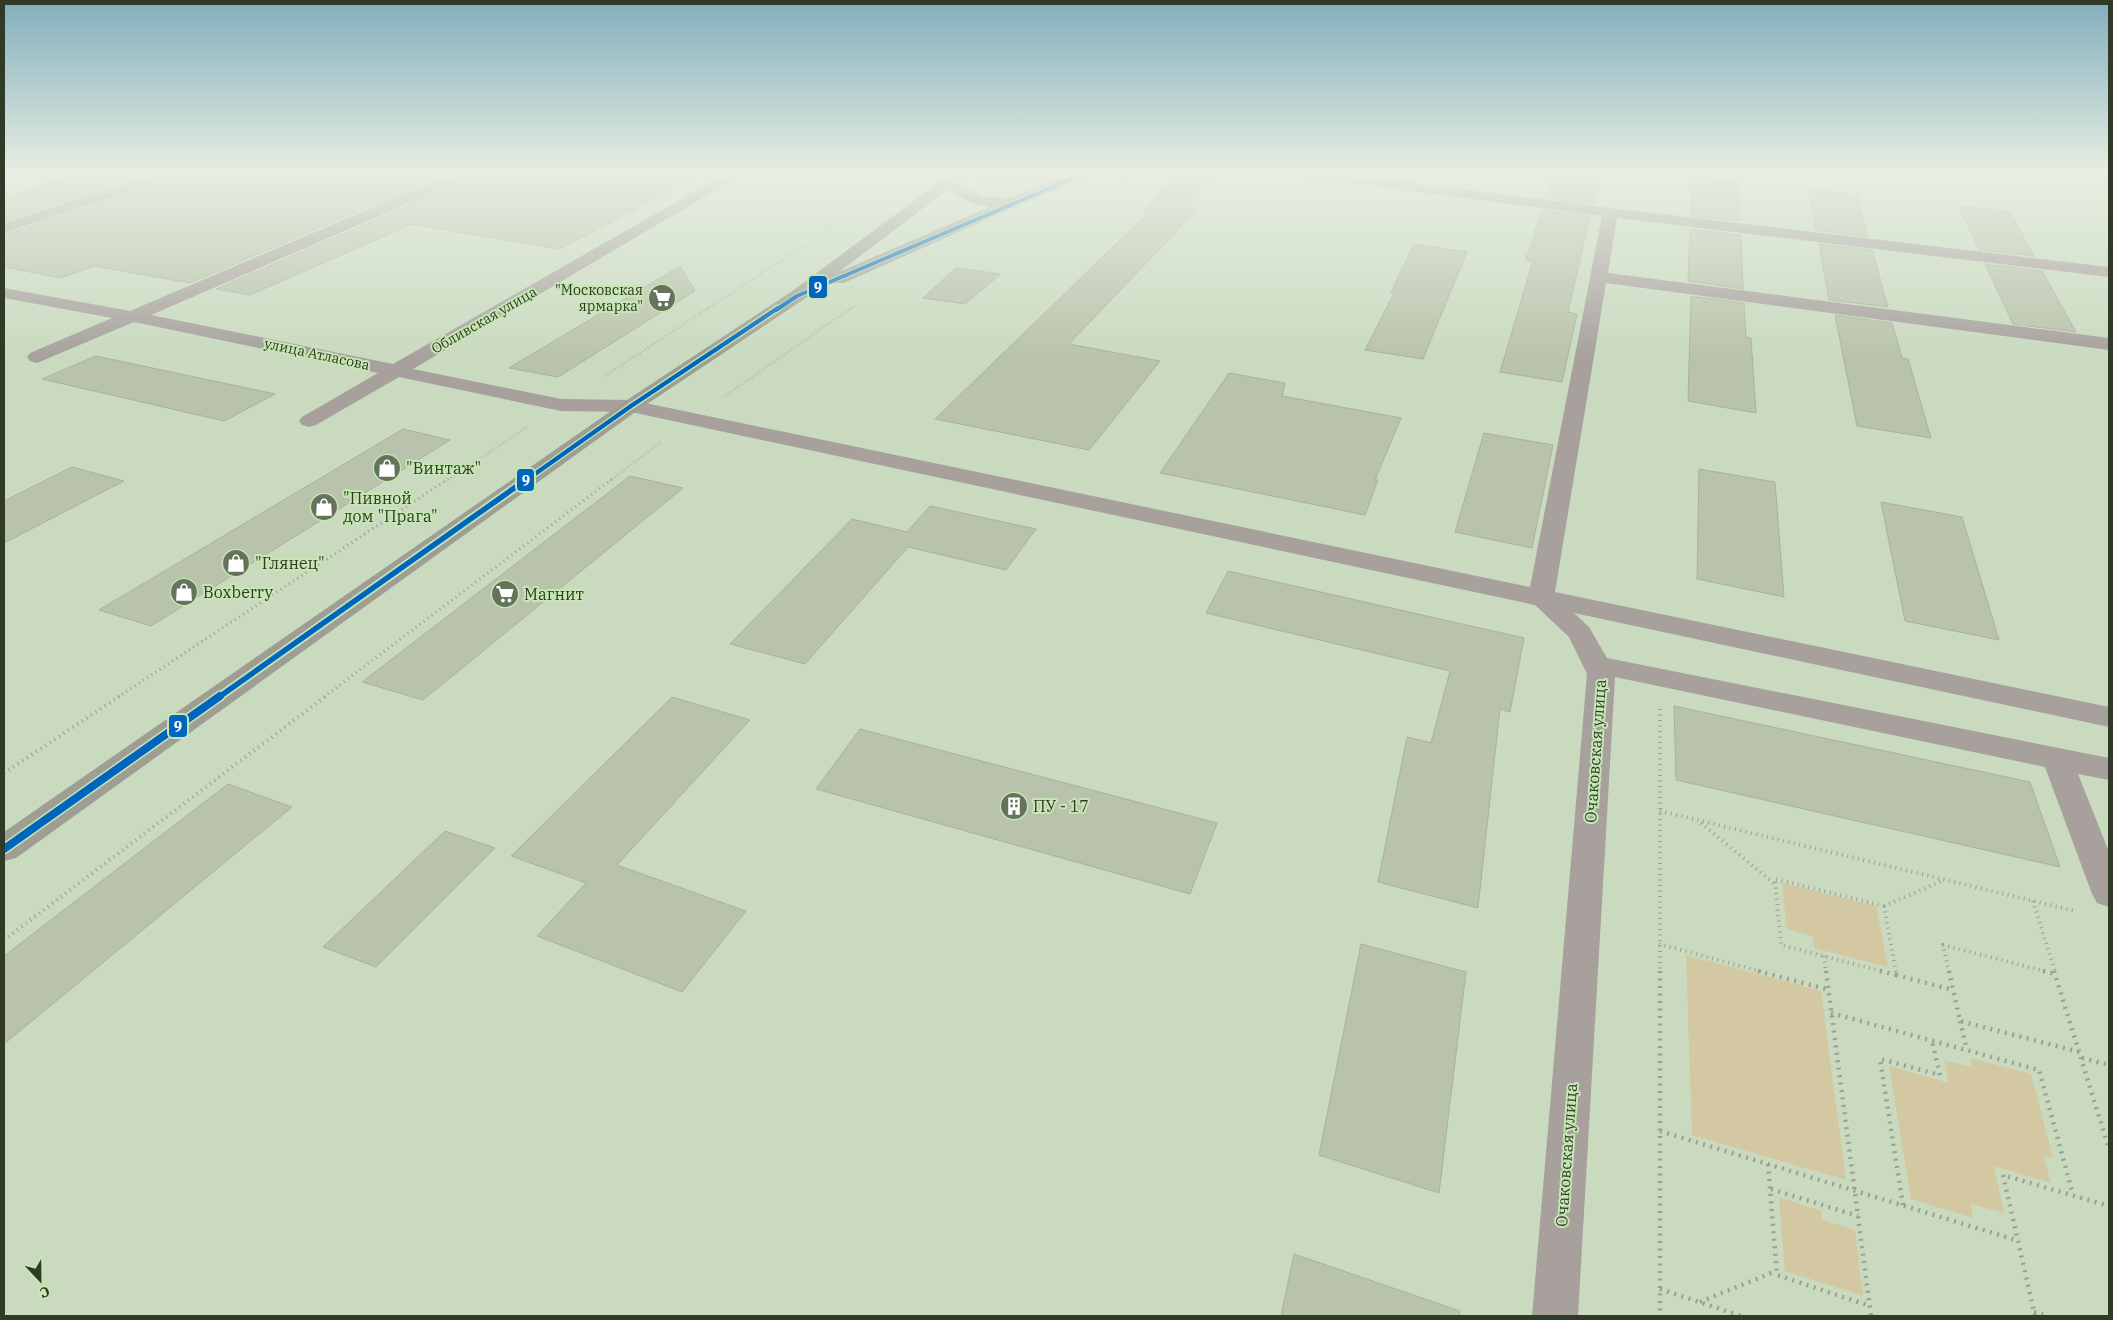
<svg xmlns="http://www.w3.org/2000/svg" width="2113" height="1320" font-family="'IBM Plex Serif',serif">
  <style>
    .green { fill: #d4c8a2 }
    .building { fill: #b9c2aa; stroke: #a9b29b }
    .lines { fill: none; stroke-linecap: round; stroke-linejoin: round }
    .path-far4 { stroke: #9e9e95; stroke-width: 2; stroke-dasharray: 0.5 2; stroke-linecap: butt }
    .path-far3 { stroke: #9e9e95; stroke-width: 2.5; stroke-dasharray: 0.5 2.5; stroke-linecap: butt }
    .path-far2 { stroke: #9e9e95; stroke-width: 3; stroke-dasharray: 1 4; stroke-linecap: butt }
    .path-far1 { stroke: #9e9e95; stroke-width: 4; stroke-dasharray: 1 4.5; stroke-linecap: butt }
    .path { stroke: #9e9e95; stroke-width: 4.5; stroke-dasharray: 2 5.5; stroke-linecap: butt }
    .minor { fill: #a7a09d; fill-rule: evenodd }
    .highway { fill: #9e9e94; fill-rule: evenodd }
    .bus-1-far3-casing { stroke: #c6e6b3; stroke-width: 5.5 }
    .bus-1-far2-casing { stroke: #c6e6b3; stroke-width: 7 }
    .bus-1-far1-casing { stroke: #c6e6b3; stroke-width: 9 }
    .bus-1-casing { stroke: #c6e6b3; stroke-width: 11 }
    .bus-1-far3 { stroke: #0065bd; stroke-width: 4 }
    .bus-1-far2 { stroke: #0065bd; stroke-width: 4.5 }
    .bus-1-far1 { stroke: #0065bd; stroke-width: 5.5 }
    .bus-1 { stroke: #0065bd; stroke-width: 8 }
    .labels { text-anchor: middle; stroke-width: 4; stroke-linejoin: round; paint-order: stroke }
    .far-poi-label { font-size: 14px; fill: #2f3b27; stroke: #c6e6b3; text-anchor: end }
    .far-street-label { font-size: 14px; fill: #2f3b27; stroke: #c6e6b3 }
    .poi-label { font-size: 16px; fill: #2f3b27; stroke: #c6e6b3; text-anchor: start }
    .street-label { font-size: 16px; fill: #2f3b27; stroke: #c6e6b3 }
    .line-badge { stroke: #c6e6b3; stroke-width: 2 }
    .badge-label { font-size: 14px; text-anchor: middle; font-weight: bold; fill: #fff }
  </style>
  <rect width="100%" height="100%" fill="#c9dabf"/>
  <!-- green -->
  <path class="green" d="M989 174H1058C1034 184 1007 202 980 191L977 186 981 179Z
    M1782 883 1876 906 1888 967 1814 948 1812 936 1787 929Z
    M1686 955 1821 991 1846 1180 1692 1135Z
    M1970 1058 2031 1074 2053 1158 2043 1155 2051 1183 1994 1166 2004 1213 1971 1204 1973 1218 1911 1199 1889 1066 1949 1083 1944 1060 1972 1067Z
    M1779 1197 1821 1211 1822 1220 1855 1230 1863 1296 1785 1271Z"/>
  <!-- building -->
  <path class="building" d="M77 174H147L4 221V197Z
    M178 174H446L190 283 94 266 61 278 4 267V235L175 179Z
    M473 174H703L559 249 412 224 250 295 216 289 470 179Z
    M1176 174H1214L1188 209 1197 210 1069 344 1160 361 1089 450 935 419 1146 215 1143 212Z
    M1553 174H1600L1593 204 1546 198Z
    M1692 176 1738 182 1740 221 1690 216Z
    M1809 189 1857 195 1868 237 1816 230Z
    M1959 206 2009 211 2034 256 1979 250Z
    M1542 210 1590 216 1568 312 1577 314 1562 382 1500 372 1533 261 1526 260Z
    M1690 229 1741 235 1743 289 1688 281Z
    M1414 244 1467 252 1423 359 1365 350 1394 293 1391 292Z
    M1819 244 1872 250 1888 307 1829 300Z
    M1985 264 2042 271 2076 332 2013 324Z
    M680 266 695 291 558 377 509 368Z
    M956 268 1001 274 965 304 923 298Z
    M1691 296 1744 303 1746 337 1751 338 1756 413 1688 401Z
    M1835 315 1892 323 1902 358 1908 359 1931 438 1857 426Z
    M96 356 275 394 224 421 42 379Z
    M1229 373 1285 383 1282 396 1401 418 1375 480H1378L1365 515 1160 473Z
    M403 429 450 440 151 626 99 610Z
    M1484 433 1553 445 1532 548 1455 532Z
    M72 467 124 481 4 543V501Z
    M1699 469 1775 482 1784 597 1697 579Z
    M630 476 683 488 423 700 362 682Z
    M1881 502 1962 517 1999 640 1905 621Z
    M930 506 1036 529 1006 570 908 547 805 664 730 644 852 519 907 532Z
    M1228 571 1524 638 1510 712 1500 709 1478 908 1378 882 1407 737 1431 743 1450 671 1206 613Z
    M672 697 750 720 617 865 746 911 682 992 537 936 586 883 511 856Z
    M1674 706 2030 782 2060 867 1676 780Z
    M860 729 1217 823 1190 894 816 789Z
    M228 784 292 807 4 1044V956Z
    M445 831 495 848 376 967 323 947Z
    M1361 944 1466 972 1439 1193 1319 1155Z
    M1294 1254 1460 1311 1459 1316H1281Z"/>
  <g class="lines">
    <!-- path-far4 -->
    <path class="path-far4" d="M1109 187 1140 174
      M706 310 876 198
      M849 310 857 304"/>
    <!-- path-far3 -->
    <path class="path-far3" d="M605 376 708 308
      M725 396 851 308
      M446 481 527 427
      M610 481 661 442"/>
    <!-- path-far2 -->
    <path class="path-far2" d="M118 697 448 479
      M324 697 612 479"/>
    <!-- path-far1 -->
    <path class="path-far1" d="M1660 709V972
      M4 773 120 696
      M1660 811 2075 911
      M1701 823 1775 884
      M2033 901 2055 972
      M1884 906 1896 972
      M1884 906 1775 879 1781 945 1885 972
      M1884 906 1944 880
      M4 940 326 696
      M1659 944 1763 972
      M1824 956 1826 972
      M1949 972 1943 945 2048 972"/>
    <!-- path -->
    <path class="path" d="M1660 971V1316
      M1758 971 1829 990
      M1826 971 1871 1316
      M1880 971 1896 975 1895 971
      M1949 971 1960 1021 2080 1052
      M2043 971 2055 974
      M2054 971 2109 1149
      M1896 975 1953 990
      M1831 1013 2039 1070 2073 1195
      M1960 1021 1967 1050
      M2082 1058 2109 1065
      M1660 1131 2019 1241
      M1768 1164 1777 1275 1870 1306
      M1771 1189 1858 1216
      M1903 1205 1880 1059 1940 1075 1932 1041
      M1660 1289 1741 1316
      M1700 1302 1776 1271
      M2034 1312 2048 1316
      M2035 1316 2003 1175 2109 1206"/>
    <!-- minor -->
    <path class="minor" d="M154 174H176L174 177 4 233V223Z
      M451 174H471L469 177 151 315 393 364 725 174H743L413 369 561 399 631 400 1530 587 1602 216 1310 178 1303 174H1344L1610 208 2109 267V277L1617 218 1608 273 2109 338V350L1606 283 1555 592 2109 707V727L1574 613 1589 627 1607 658 2109 758V780L2078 774 2109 852V907L2097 903 2092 894 2045 767 1615 677 1578 1316H1532L1587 674 1569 637 1535 605 631 412 561 411 399 377 316 425 309 427 302 425 299 421 302 417 378 373 134 322 37 363 30 361 27 357 30 353 112 318 4 298V288L130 311Z"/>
    <!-- highway -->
    <path class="highway" d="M953 174H971L957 183 982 196 1002 198 1013 197 1071 174H1091L1089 177 1028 201 844 283H832L830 279 803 300 638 410 16 858 4 861V832L624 402 791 292 942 180ZM947 190 972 203 990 207 839 272Z"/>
    <!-- bus-1-far3 casing -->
    <g class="bus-1-far3-casing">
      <path id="bus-1-far3" d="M776 310 797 296 1083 174"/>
    </g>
    <!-- bus-1-far2 casing -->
    <g class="bus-1-far2-casing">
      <path id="bus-1-far2" d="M525 481 631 406 778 308"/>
    </g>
    <!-- bus-1-far1 casing -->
    <g class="bus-1-far1-casing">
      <path id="bus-1-far1" d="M219 697 527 479"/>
    </g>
    <!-- bus-1 casing -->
    <g class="bus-1-casing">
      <path id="bus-1" d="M4 849 220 696"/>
    </g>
    <!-- bus-1-far3 -->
    <use href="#bus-1-far3" class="bus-1-far3"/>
    <!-- bus-1-far2 -->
    <use href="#bus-1-far2" class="bus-1-far2"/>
    <!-- bus-1-far1 -->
    <use href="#bus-1-far1" class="bus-1-far1"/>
    <!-- bus-1 -->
    <use href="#bus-1" class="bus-1"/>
  </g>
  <!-- sky -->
  <linearGradient id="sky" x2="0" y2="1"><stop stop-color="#82aebc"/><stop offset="0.48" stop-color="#e7eee2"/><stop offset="1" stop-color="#e7eee2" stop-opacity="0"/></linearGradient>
  <rect width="2113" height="359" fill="url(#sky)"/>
  <!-- icons -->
  <defs>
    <g id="supermarket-disc" transform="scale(1.4375)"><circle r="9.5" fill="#65735c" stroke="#c6e6b3"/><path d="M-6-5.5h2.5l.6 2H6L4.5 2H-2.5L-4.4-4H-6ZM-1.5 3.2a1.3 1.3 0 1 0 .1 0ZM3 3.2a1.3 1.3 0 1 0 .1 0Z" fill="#fff"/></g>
    <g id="shop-disc" transform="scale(1.4375)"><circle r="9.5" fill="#65735c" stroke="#c6e6b3"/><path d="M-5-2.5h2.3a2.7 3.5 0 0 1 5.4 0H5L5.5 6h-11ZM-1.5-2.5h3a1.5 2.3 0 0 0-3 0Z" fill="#fff"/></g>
    <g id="building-disc" transform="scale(1.4375)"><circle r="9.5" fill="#65735c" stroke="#c6e6b3"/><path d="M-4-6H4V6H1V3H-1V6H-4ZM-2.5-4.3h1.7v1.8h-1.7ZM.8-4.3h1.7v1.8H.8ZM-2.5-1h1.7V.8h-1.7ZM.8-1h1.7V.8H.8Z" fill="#fff"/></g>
  </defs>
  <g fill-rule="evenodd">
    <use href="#supermarket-disc" x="662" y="298"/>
    <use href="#shop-disc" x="387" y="468"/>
    <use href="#shop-disc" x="324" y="507"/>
    <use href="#shop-disc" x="236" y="563"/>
    <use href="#shop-disc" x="184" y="592"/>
    <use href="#supermarket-disc" x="505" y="594"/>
    <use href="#building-disc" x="1014" y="806"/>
  </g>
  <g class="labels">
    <!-- far-poi labels -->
    <g class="far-poi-label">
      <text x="643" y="295">"Московская<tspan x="643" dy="16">ярмарка"</tspan></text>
    </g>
    <!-- far-street labels -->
    <g class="far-street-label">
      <text transform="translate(484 320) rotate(-30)" y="5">Обливская улица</text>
      <text transform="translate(317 354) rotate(12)" y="5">улица Атласова</text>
    </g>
    <!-- poi labels -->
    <g class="poi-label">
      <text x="406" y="474">"Винтаж"</text>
      <text x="343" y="504">"Пивной<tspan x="343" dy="18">дом "Прага"</tspan></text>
      <text x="255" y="569">"Глянец"</text>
      <text x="203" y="598">Boxberry</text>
      <text x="524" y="600">Магнит</text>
      <text x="1033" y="812">ПУ - 17</text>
    </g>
    <!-- street labels -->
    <g class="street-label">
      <text transform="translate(1595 751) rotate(-86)" y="6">Очаковская улица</text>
      <text transform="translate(1566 1155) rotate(-86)" y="6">Очаковская улица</text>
    </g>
  </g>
  <g class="line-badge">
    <rect x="808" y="275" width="20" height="24" rx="5" fill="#0065bd"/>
    <rect x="516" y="468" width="19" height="24" rx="5" fill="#0065bd"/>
    <rect x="168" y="714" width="20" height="24" rx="5" fill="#0065bd"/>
  </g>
  <g class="badge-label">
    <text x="818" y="292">9</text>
    <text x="526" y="485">9</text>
    <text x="178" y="731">9</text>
  </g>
  <!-- border -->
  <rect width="2113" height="1320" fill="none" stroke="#2f3b27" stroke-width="10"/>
  <!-- north arrow -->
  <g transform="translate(40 1280) rotate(158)" stroke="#c6e6b3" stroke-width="4" paint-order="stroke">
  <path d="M0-4L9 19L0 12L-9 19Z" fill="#2f3b27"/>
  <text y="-8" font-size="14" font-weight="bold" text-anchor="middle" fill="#2f3b27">С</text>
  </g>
</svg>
